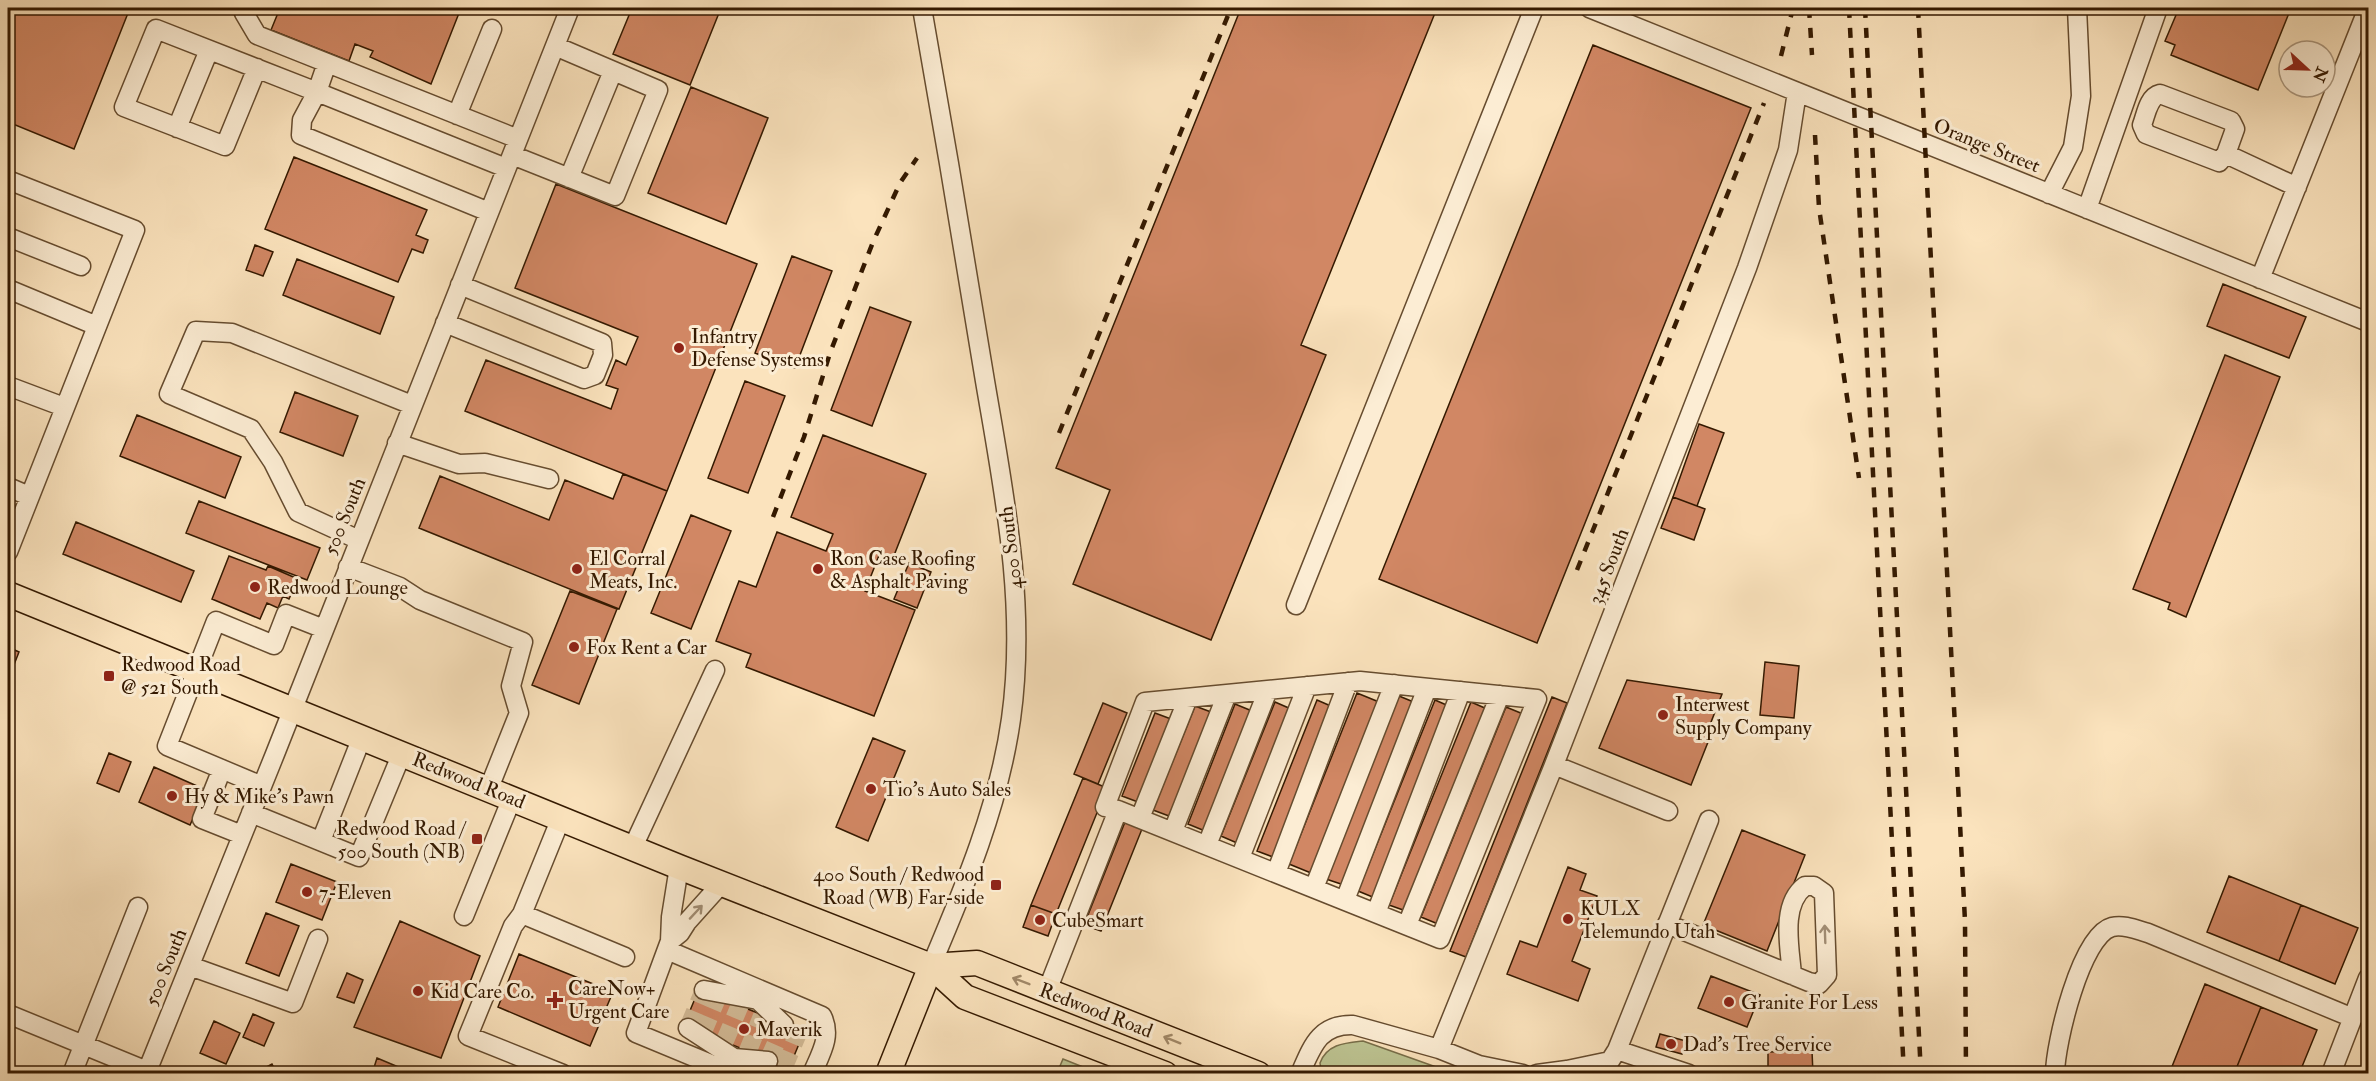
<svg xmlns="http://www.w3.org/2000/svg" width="2376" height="1081" font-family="'IM FELL Double Pica',serif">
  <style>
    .green { fill: #bdc492; stroke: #786e49; stroke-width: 1.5 }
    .building { fill: #d18764; stroke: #341900; stroke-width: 1.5 }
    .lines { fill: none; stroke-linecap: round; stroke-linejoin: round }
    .minor-tunnel { stroke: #d3bb97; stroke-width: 18; stroke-dasharray: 18 9; stroke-linecap: butt }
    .minor-casing { stroke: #664c2f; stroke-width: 21 }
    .major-casing { stroke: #341900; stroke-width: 27 }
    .minor { stroke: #fcedd4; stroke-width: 18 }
    .major { stroke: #fbe3bd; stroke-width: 24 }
    .rail { stroke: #341900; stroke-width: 4.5; stroke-dasharray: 10 10; stroke-linecap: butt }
    .oneway { stroke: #a28e75 }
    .oneway2 { stroke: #a18868 }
    .poi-dot { fill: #8f2418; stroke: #fcedd4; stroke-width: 2 }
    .labels { text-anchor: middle; stroke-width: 6; stroke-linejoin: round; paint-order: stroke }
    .street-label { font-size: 20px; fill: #341900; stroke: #fcedd4 }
    .poi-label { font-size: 20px; fill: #341900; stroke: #fcedd4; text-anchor: start }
  </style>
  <rect width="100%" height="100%" fill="#fbe3bd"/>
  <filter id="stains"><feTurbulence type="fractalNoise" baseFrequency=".00333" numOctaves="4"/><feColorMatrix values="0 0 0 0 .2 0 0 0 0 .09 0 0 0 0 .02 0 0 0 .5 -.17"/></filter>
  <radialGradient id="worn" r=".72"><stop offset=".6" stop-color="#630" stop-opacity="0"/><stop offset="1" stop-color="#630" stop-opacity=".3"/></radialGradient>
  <!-- green -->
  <path class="green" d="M1363 1041 1453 1073 1326 1074 1321 1069 1320 1063C1327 1044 1345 1043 1363 1041Z
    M1063 1059 1098 1073H1057Z"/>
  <!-- building -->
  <path class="building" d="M8 8H130L74 149 8 122Z
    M280 8H461L431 84 370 57 373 51 355 44 349 61 271 30Z
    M632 8H721L690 85 613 54Z
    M1241 8H1437L1301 345 1326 355 1211 640 1073 584 1110 490 1056 468Z
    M2179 8H2291L2258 90 2171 55 2175 45 2165 41Z
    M1593 45 1751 108 1537 643 1379 579Z
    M691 87 768 118 726 224 648 193Z
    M294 157 427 210 416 235 428 240 423 253 412 249 398 282 265 229Z
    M556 184 757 264 667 491 465 411 486 360 611 409 618 389 606 385 616 360 626 365 638 337 515 288Z
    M255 245 273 252 263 276 246 270Z
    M792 256 832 271 795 368 755 353Z
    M297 259 394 297 380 334 283 295Z
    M2223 284 2306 317 2289 358 2207 326Z
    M870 307 911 322 872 426 831 410Z
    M2225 355 2280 377 2186 617 2168 609 2170 603 2133 589Z
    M745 381 785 396 748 493 708 478Z
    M295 392 358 416 343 456 280 432Z
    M137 415 241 457 225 498 120 456Z
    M1699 424 1724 433 1697 506 1673 497Z
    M823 435 926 474 893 558 880 553 865 591 915 610 874 716 746 667 751 654 716 641 739 581 756 587 777 532 826 551 833 534 791 517Z
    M623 474 667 491 619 609 419 528 440 476 549 520 565 480 613 499Z
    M1673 497 1705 509 1694 540 1661 528Z
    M199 501 320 548 307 580 186 533Z
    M691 515 731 531 691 629 651 613Z
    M76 522 194 571 181 602 63 554Z
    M229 556 266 570 268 566 298 579 289 599 283 596 278 608 267 603 260 619 212 599Z
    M909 563 931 572 917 608 894 599Z
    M570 591 617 609 579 704 532 685Z
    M8 647 19 652 8 680Z
    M1765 662 1799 666 1794 718 1760 715Z
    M1627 680 1722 694 1706 735 1710 737 1691 785 1599 748Z
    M1357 693 1379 702 1311 873 1289 864Z
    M1399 696 1416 703 1344 885 1326 879Z
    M1552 697 1567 703 1466 957 1450 951Z
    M1317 700 1333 707 1273 857 1257 851Z
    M1435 700 1451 707 1375 898 1358 891Z
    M1275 702 1291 709 1237 843 1221 836Z
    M1471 702 1487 709 1406 911 1389 905Z
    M1103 703 1127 713 1098 784 1074 774Z
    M1235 704 1252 711 1205 831 1188 824Z
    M1195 706 1211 712 1169 816 1153 810Z
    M1506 707 1523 714 1438 924 1421 917Z
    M1155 713 1171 719 1138 802 1122 796Z
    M873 738 905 751 868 841 836 827Z
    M109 753 131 762 119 792 97 783Z
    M154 767 206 790 190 825 139 802Z
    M1083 778 1107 788 1056 914 1031 905Z
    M1125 822 1142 829 1101 931 1084 925Z
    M1742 830 1805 855 1767 951 1703 925Z
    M291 864 337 882 322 920 276 902Z
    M1568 867 1586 874 1580 890 1597 896 1572 961 1590 969 1578 1001 1507 974 1520 941 1537 947Z
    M2229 876 2301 905 2279 961 2207 932Z
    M1031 905 1056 914 1048 936 1023 927Z
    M2301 905 2358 928 2335 984 2279 961Z
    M266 913 299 926 279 976 246 963Z
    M400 921 480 956 441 1058 354 1027Z
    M519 954 613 992 590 1046 498 1007Z
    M347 973 363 980 354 1003 337 997Z
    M1711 976 1760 995 1747 1027 1698 1008Z
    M2205 984 2261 1007 2234 1074H2169Z
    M699 989 804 1032 789 1068 684 1025Z
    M2261 1007 2317 1030 2299 1074H2234Z
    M253 1014 274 1023 264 1046 243 1037Z
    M214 1021 240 1033 226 1064 200 1053Z
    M1660 1034 1686 1041 1682 1054 1656 1047Z
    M1812 1051 1813 1074H1768V1052Z
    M377 1058 415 1074H372Z
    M272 1064 277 1074H253Z"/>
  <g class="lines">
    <!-- minor-tunnel -->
    <path class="minor-tunnel" d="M688 1028 704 990
      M702 1034 718 996
      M724 1043 740 1005
      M747 1053 762 1016
      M768 1061 784 1025
      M783 1069 799 1031"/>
    <!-- minor casing -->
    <g class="minor-casing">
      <path id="minor" d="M922 8C944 132 965 257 985 381 1004 493 1027 605 1011 719 999 805 965 886 931 966
        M1589 8 2368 322
        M244 13 257 35 518 139
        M257 68 225 146 124 107 156 29 317 92 327 63
        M457 115 492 29
        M177 128 209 50
        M2226 154 2235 129 2231 121 2160 94C2148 97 2146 115 2142 125L2146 134 2219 162 2226 154 2297 187
        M512 155 615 196 658 90 555 46
        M569 178 613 71
        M8 180 135 230 8 552
        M2049 194 2073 147 2081 96 2077 8
        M2087 209 2158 8
        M489 212 301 135 302 120 317 92 506 168
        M8 237 81 266
        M2260 279 2368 8
        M8 289 97 326
        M445 323 584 379 595 375 603 355 602 343 460 285
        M8 386 64 407
        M397 443 459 464 485 463 549 479
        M8 487 29 496
        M359 540 298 512 273 462 251 429 169 394 196 331 232 333 412 405
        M348 567 400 587 420 600 523 642 511 686 519 713 489 788
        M1296 605 1534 8
        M1554 765 1668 811
        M222 769 202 819 242 835
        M262 786 167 746 216 621 274 645 286 614 324 629
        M251 813 359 857 402 753
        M561 818 522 914 625 957
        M1140 818 1188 698
        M1173 831 1227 694
        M321 841 362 737
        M1207 845 1268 690
        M633 847 715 670
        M1240 858 1307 686
        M679 867 671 917 670 941 636 1033 735 1074
        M1276 873 1348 682
        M1314 888 1394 684
        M1345 900 1427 688
        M1376 913 1461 691
        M522 914 513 926 468 1036 563 1074
        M464 916 512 798
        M1667 924 1809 982 1819 984 1827 975 1824 893 1814 886H1805C1780 905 1790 948 1792 975
        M1407 925 1500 695
        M670 941 680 933 687 922 722 883
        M667 950 822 1016C832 1036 821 1053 812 1074
        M190 966 293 1003 318 939
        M704 990 758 1000 784 1025
        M1047 991 1118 810 1440 939 1537 699 1360 681 1145 702 1105 807 1118 810
        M8 1014 147 1071
        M688 1028 734 1058 768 1061
        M1439 1049 1554 765 1747 268 1788 150 1797 92
        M1617 1050 1689 1074
        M72 1074 138 907
        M146 1074 275 754 570 8
        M1300 1074C1312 1047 1319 1024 1353 1025L1439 1049 1479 1065 1523 1074
        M1537 1074 1567 1070 1610 1061 1617 1050 1709 820
        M2055 1074C2055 1044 2081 935 2112 927 2124 924 2137 930 2148 933L2353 1018
        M2331 1074 2368 978"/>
    </g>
    <!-- major casing -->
    <g class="major-casing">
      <path id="major" d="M8 594 679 867 931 966 965 997 1165 1074
        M931 966 977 963 1258 1074
        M888 1074 931 966"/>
    </g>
    <!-- minor -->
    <use href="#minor" class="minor"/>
    <!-- major -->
    <use href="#major" class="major"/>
    <!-- rail -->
    <path class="rail" d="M1809 8 1812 55
      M1849 8 1904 1074
      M1865 8 1921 1074
      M1918 8 1965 921 1966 1074
      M1781 56 1793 8
      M1815 135 1819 208 1859 478
      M1059 433 1231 8
      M773 517 804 437 830 353 873 242 900 183 917 158
      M1577 570 1764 103"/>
  </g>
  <!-- one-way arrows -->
  <defs><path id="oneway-shaft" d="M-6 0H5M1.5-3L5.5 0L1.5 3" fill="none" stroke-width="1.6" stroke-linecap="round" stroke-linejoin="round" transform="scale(1.5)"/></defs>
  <g class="oneway">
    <use href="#oneway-shaft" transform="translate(696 912) rotate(-47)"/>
    <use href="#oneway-shaft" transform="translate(1825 934) rotate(-92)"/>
  </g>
  <g class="oneway2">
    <use href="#oneway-shaft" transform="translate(1021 981) rotate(-159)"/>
    <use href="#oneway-shaft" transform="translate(1172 1040) rotate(-158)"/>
  </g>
  <!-- markers -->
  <g class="poi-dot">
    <circle cx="679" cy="348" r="6"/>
    <circle cx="577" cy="569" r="6"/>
    <circle cx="818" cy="569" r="6"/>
    <circle cx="255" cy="587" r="6"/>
    <circle cx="574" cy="647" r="6"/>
    <rect x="103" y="670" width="12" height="12" rx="3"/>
    <circle cx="1663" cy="715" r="6"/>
    <circle cx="871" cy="789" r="6"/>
    <circle cx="172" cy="796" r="6"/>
    <rect x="471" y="833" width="12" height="12" rx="3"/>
    <rect x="990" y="879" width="12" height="12" rx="3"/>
    <circle cx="307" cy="892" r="6"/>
    <circle cx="1568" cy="919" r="6"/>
    <circle cx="1040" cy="920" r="6"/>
    <circle cx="418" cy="991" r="6"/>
    <path d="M552 991h6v6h6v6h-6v6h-6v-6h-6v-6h6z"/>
    <circle cx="1729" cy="1002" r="6"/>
    <circle cx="744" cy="1029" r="6"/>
    <circle cx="1671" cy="1044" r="6"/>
  </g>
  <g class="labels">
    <!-- street labels -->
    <g class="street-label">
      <text transform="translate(1987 145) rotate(22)" y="7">Orange Street</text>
      <text transform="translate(344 516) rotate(-68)" y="7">500 South</text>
      <text transform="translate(1010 548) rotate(-97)" y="7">400 South</text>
      <text transform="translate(1608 566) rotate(-69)" y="7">345 South</text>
      <text transform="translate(469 780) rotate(22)" y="7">Redwood Road</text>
      <text transform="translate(165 967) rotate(-68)" y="7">500 South</text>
      <text transform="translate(1096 1010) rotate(21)" y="7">Redwood Road</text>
    </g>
    <!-- poi labels -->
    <g class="poi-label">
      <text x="691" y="343">Infantry<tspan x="691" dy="23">Defense Systems</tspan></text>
      <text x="589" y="565">El Corral<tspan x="589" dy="23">Meats, Inc.</tspan></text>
      <text x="830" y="565">Ron Case Roofing<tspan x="830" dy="23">&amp; Asphalt Paving</tspan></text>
      <text x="267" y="594">Redwood Lounge</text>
      <text x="586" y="654">Fox Rent a Car</text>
      <text x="121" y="671">Redwood Road<tspan x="121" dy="23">@ 521 South</tspan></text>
      <text x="1675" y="711">Interwest<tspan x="1675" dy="23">Supply Company</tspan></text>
      <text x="883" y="796">Tio's Auto Sales</text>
      <text x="184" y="803">Hy &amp; Mike's Pawn</text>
      <text x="465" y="835" text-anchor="end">Redwood Road /<tspan x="465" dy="23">500 South (NB)</tspan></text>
      <text x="984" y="881" text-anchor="end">400 South / Redwood<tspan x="984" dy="23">Road (WB) Far-side</tspan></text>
      <text x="319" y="899">7-Eleven</text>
      <text x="1580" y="915">KULX<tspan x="1580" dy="23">Telemundo Utah</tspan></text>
      <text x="1052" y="927">CubeSmart</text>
      <text x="568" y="995">CareNow+<tspan x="568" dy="23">Urgent Care</tspan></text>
      <text x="430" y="998">Kid Care Co.</text>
      <text x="1741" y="1009">Granite For Less</text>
      <text x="756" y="1036">Maverik</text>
      <text x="1683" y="1051">Dad's Tree Service</text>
    </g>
  </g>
  <!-- margin -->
  <rect width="2376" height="1081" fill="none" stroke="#fbe3bd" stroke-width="30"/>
  <rect x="9" y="9" width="2358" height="1063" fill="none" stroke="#341900" stroke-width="3"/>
  <rect x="15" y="15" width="2346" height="1051" fill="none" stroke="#341900" stroke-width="1.5"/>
  <!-- north arrow -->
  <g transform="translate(2307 69) rotate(112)"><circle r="28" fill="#fcedd4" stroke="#ac987f" stroke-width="1.5"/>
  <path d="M0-4.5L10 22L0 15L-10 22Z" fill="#8f2418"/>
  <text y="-9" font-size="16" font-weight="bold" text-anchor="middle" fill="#341900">N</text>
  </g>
  <rect width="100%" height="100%" filter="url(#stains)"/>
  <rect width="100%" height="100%" fill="url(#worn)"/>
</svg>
